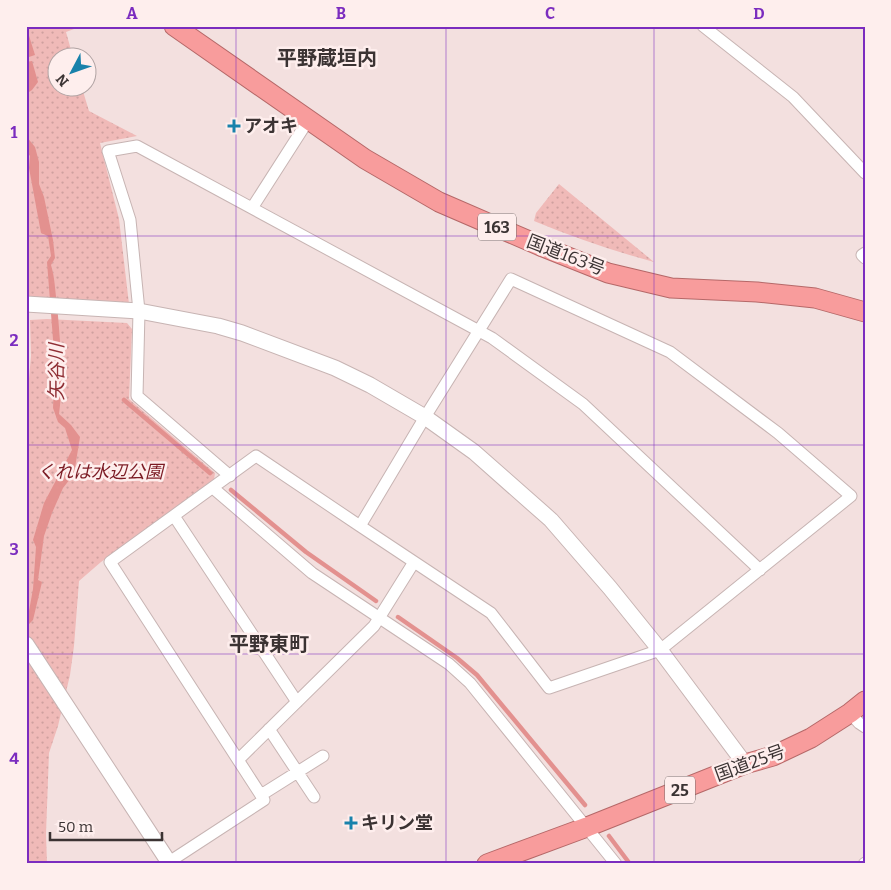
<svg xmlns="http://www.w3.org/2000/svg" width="891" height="890" font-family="Bitter,'Noto Sans JP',serif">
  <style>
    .park { fill: url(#park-dots) }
    .water { fill: #e3918f }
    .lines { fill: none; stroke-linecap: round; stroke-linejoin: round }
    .stream { stroke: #e3918f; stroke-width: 4.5 }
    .minor-casing { stroke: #c7b4b3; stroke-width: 13 }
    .tertiary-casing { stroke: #c7b4b3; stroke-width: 17 }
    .trunk-casing { stroke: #b56868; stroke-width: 21 }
    .minor { stroke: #fff; stroke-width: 11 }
    .tertiary { stroke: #fff; stroke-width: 15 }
    .trunk { stroke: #f89c9c; stroke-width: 19 }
    .grid { fill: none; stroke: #7b2cbf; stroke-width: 1; stroke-opacity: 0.55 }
    .poi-dot { fill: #1982ab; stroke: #feeeed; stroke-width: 2 }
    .labels { text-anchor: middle; stroke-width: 5; stroke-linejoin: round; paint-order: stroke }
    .shield { fill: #feeeed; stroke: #766b6b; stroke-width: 1 }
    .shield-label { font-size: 16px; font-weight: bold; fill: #3b3333 }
    .poi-label { font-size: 18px; font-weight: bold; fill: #3b3333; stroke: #feeeed; text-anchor: start }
    .street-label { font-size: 18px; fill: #3b3333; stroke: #feeeed }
    .park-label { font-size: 18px; font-style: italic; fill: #7c1b24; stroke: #feeeed }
    .water-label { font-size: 19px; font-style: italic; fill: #8f2e34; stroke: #feeeed }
    .quarter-label { font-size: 20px; font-weight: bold; fill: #3b3333; stroke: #feeeed }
    .neatline { fill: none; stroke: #7b2cbf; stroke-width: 2 }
    .grid-label { font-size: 16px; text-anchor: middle; font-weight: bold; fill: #7b2cbf }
  </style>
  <defs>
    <pattern id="park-dots" width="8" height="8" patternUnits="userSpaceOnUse" patternTransform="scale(1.25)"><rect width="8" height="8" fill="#f0bab8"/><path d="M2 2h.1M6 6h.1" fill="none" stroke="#cfa09f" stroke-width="1.8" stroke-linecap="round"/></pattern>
  </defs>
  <rect width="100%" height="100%" fill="#f3e0df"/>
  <!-- park -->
  <path class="park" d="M26 26H82L66 32 73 57 58 58V88H82L89 111 137 136 100 143 119 219 129 304 27 301Z
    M559 184 654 262C613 251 573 237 534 221L536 213Z
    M47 319 127 323 132 329 129 399 215 473 214 480 101 562 79 581 74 646 70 675 58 726 49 753 46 834 47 864H26V412L31 356 30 320Z"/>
  <!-- water -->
  <path class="water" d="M26 26 35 55 26 58Z
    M32 61 38 82 32 90 26 94V62Z
    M26 136 35 147 39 162V184L44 197 53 240 55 258 51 265C55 278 55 291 57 304 60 340 64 378 59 414L71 425 80 437 74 474 63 488 52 513 44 536 38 580 42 582 33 620 26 627V613L29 611 33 589 36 547 33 540 44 503 72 450 65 428 58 422 53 408 55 365 47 262 51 256 48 236 41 233 29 168 30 156 26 151Z"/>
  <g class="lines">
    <!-- stream -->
    <path class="stream" d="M124 400 210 473
      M231 490 306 552 376 601
      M398 617 457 658 477 675 585 805
      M609 836 630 864"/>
    <!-- minor casing -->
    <g class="minor-casing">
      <path id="minor" d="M703 26 793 97 865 173
        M252 208 309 119
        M865 253 862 255 865 258
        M511 279 670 352 778 433 851 496 660 650 549 688 491 613 360 526 425 417Z
        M230 476 137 396 139 311 130 220 108 151 137 146 492 338 583 404 760 570
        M213 488 312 573 449 664 470 683 616 864
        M174 516 297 702
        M850 713 859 723 865 727
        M269 729 314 797
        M238 760 374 626 414 562
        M261 795 323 756
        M169 862 264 800 110 562 256 456 360 526
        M864 864 865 863"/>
    </g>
    <!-- tertiary casing -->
    <g class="tertiary-casing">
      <path id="tertiary" d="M26 304 139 311 218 326 242 333 335 368 370 385 425 417 474 452 551 520 610 588 660 650 745 764
        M26 644 170 864"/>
    </g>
    <!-- trunk casing -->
    <g class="trunk-casing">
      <path id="trunk" d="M174 26 365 159 439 202 543 247 608 273 671 288 757 292 815 298 865 312
        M487 864 587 827 745 764 773 756 811 738 850 713 865 701"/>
    </g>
    <!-- minor -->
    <use href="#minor" class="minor"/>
    <!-- tertiary -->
    <use href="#tertiary" class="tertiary"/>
    <!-- trunk -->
    <use href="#trunk" class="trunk"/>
  </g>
  <!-- grid -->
  <path class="grid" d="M236 26V864M446 26V864M654 26V864M26 236H865M26 445H865M26 654H865"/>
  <!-- markers -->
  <g class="poi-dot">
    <path d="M231.5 118.5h5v5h5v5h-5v5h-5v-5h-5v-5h5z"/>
    <path d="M348.5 815.5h5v5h5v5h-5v5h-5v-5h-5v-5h5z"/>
  </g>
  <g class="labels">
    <!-- shield labels -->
    <g class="shield">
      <rect x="478" y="213.5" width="38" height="27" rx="4"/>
      <rect x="665" y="776.5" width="30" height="27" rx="4"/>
    </g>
    <g class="shield-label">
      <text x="497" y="233">163</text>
      <text x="680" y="796">25</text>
    </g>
    <!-- poi labels -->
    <g class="poi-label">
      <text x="244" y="132">アオキ</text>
      <text x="361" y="829">キリン堂</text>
    </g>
    <!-- street labels -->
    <g class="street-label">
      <text transform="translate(566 255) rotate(21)" y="6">国道163号</text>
      <text transform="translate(750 763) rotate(-20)" y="6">国道25号</text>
    </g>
    <!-- park labels -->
    <g class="park-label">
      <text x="100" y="478">くれは水辺公園</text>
    </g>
    <!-- water labels -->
    <g class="water-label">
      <text transform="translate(56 372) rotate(-90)" y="7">矢谷川</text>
    </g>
    <!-- quarter labels -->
    <g class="quarter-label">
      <text x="327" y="65">平野蔵垣内</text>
      <text x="269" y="651">平野東町</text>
    </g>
  </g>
  <!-- border -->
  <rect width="891" height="890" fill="none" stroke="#feeeed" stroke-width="55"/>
  <!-- north arrow -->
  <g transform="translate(72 72) rotate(229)"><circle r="24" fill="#feeeed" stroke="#b0a3a3"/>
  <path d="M0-4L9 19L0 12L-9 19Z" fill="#1982ab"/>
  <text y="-8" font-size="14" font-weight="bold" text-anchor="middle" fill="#3b3333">N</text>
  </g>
  <!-- scale -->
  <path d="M50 832v8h112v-8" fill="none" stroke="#3b3333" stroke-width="2.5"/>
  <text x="58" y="832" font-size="15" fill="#3b3333" stroke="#feeeed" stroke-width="4" paint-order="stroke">50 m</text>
  <rect x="28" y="28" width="836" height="834" class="neatline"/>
  <g class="grid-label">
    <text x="132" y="19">A</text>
    <text x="341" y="19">B</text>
    <text x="550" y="19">C</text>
    <text x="759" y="19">D</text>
    <text x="14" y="138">1</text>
    <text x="14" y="346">2</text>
    <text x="14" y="555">3</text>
    <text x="14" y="764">4</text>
  </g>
</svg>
